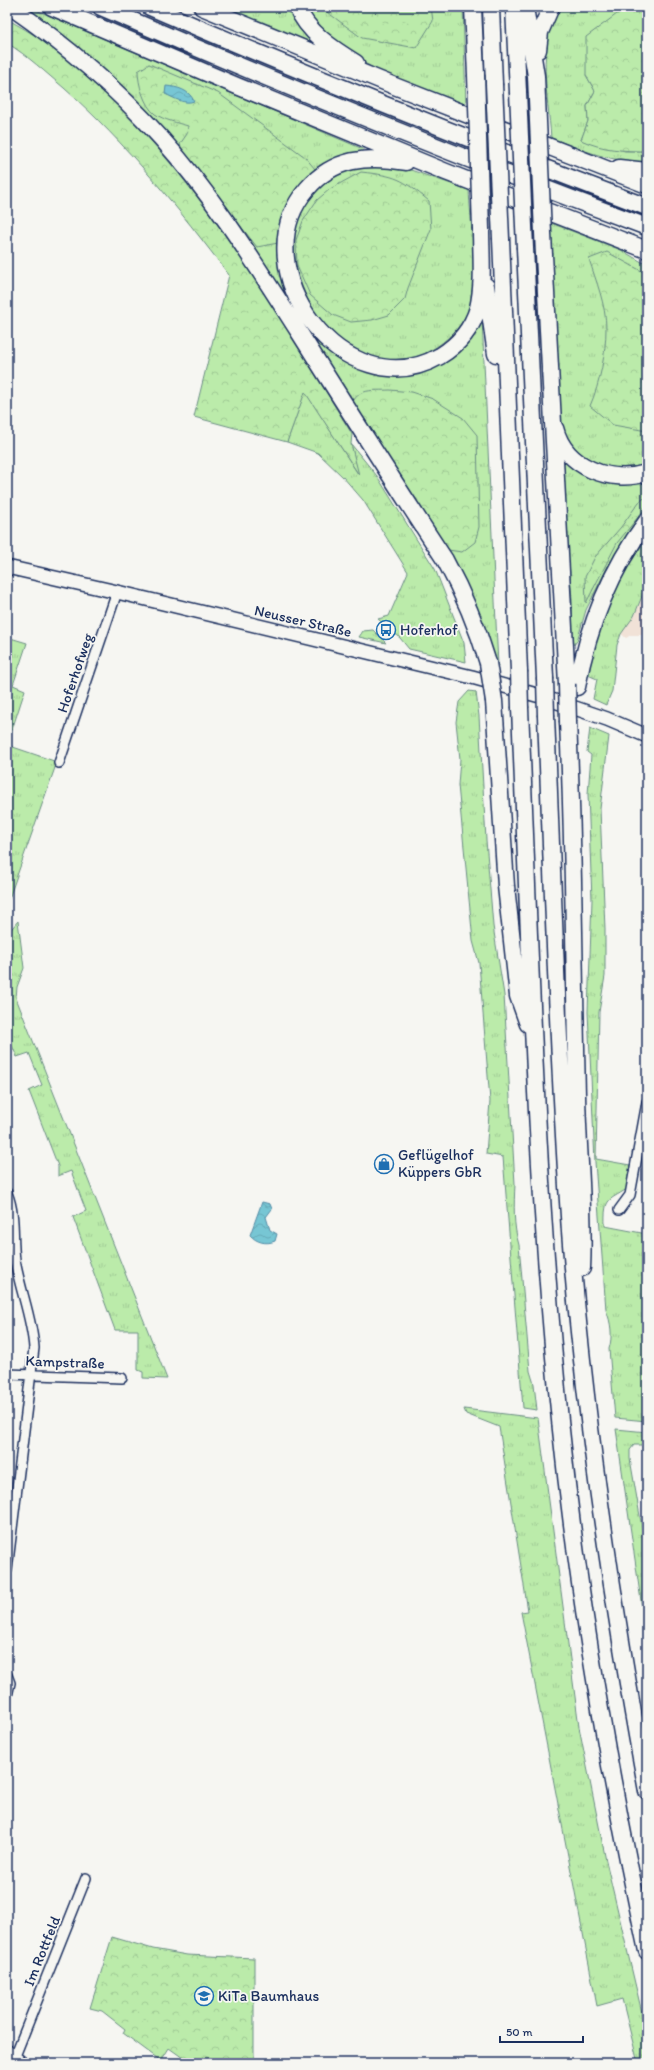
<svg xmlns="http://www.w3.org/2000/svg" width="654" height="2070" font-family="Itim,sans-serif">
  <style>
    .built { fill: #f1e2d7 }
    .grass { fill: url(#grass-tufts); stroke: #6b8d84 }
    .forest { fill: url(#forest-crowns); stroke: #6b8d84 }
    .water { fill: url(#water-waves); stroke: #528aa5 }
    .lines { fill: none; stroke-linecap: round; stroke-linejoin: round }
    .minor-casing { stroke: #1b2f5e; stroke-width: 12 }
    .secondary-casing { stroke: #1b2f5e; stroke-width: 16 }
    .motorway-casing { stroke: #1b2f5e; stroke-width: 19 }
    .minor { stroke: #f6f6f2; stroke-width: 9 }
    .secondary { stroke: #f6f6f2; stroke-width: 13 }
    .motorway { stroke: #f6f6f2; stroke-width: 16 }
    .motorway-bridge-casing { stroke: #1b2f5e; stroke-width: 19; stroke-linecap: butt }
    .motorway-bridge { stroke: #f6f6f2; stroke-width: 16 }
    .labels { text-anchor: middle; stroke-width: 3.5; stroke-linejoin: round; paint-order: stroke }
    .street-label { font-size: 15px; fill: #1b2f5e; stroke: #f6f6f2 }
    .poi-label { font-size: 15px; fill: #1b2f5e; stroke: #f6f6f2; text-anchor: start }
  </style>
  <defs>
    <pattern id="grass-tufts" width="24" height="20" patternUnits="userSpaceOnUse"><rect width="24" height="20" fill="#bbebaa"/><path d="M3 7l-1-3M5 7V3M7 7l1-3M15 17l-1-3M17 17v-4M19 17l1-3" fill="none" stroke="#a0ca95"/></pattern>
    <pattern id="forest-crowns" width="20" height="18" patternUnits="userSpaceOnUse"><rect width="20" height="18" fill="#bbebaa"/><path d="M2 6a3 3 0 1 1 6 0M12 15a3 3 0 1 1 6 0" fill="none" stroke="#a0ca95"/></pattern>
    <pattern id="water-waves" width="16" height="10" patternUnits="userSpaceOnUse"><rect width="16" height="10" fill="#77c6d4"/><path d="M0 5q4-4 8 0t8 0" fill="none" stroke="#66aab8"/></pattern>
  </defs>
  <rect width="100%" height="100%" fill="#f6f6f2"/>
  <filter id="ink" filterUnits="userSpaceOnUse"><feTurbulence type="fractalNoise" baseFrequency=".025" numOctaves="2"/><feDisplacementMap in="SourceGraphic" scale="8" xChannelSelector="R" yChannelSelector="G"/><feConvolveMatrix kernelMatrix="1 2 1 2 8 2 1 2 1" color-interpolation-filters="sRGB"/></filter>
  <g filter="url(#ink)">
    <!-- built -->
    <path class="built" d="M647 584V635H631L626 638 621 634 634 616Z"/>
    <!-- grass -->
    <path class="grass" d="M18 7H29L363 149 362 154 321 170 280 261 329 349 417 371 482 319 498 666 494 667 479 617 181 155Z
      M222 7H289L315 42 311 45Z
      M305 7H463L466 107C420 90 364 70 327 36 319 28 312 17 305 7Z
      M559 7H647V9L621 11 586 75 595 91 587 106 588 121 581 140 625 151H647V162C613 163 582 150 551 138 548 94 536 46 559 7Z
      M370 165 402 167 469 190C470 217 479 284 470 307 463 326 447 341 430 351 329 407 229 211 349 169 356 167 363 166 370 165Z
      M551 223 621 250 647 265V463C613 477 572 460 561 424 557 410 559 392 557 378 554 327 553 275 551 223Z
      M305 391 358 474 351 444 377 476 435 569 464 643 466 662 409 649 400 638 378 619 389 616 408 572 363 500 343 477 318 453 287 442Z
      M560 453C588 485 607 488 647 479V510L626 537 608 566 586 610 577 641 573 646 572 599Z
      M647 538V584L634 616 621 634 617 645 612 691 606 705 593 699 597 679 588 675C597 624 617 580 647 538Z
      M373 630 386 643 359 637 363 631Z
      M7 637 27 643 13 685 25 690 7 745 57 762 7 904Z
      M469 691 476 692 479 716 486 840 493 926 504 995 515 1184C514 1205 513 1225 519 1245L530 1371 534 1384 537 1410 523 1408 503 1157 486 1154 490 1101 479 963 473 941 458 785 460 759 456 722 459 702Z
      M590 728 609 736 600 809 605 929V976L599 1012 596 1159 630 1165 628 1177H633L631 1186C609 1202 604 1195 605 1226L647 1234V1421L615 1418 609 1349C613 1336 611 1322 606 1310L595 1162 588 1012 592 900 588 794 591 755 587 752Z
      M18 921 24 968 17 987 16 998 167 1379 143 1378V1372L138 1370V1330H115L73 1217 86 1211 71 1171 58 1176V1166L29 1091 42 1085 29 1053 17 1057 10 1041 7 1038V934Z
      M464 1409 538 1418 579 1727 606 1861 647 2034V2063H638L622 1999 597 2006 521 1612 528 1611 499 1427 466 1414Z
      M616 1429 647 1432V1445H634L630 1450V1459L647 1556V1642Z"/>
    <!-- forest -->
    <path class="forest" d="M325 7H431L433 21 416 48 362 38 327 12Z
      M647 9V151C624 151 602 150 581 140L588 121 587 106 595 91 586 75V37L621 11Z
      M7 19C19 26 32 33 43 41 179 141 265 293 352 434L351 444 359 475 305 392 287 442 194 417 229 275C179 209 127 144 64 88 45 72 28 56 7 43Z
      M149 64 218 93 305 157 315 169 297 187 282 219 278 243 257 247 184 154 180 144 187 134 188 126C178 123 164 120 155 114 144 106 138 83 138 71Z
      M361 172C397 176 401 178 429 201L431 229 408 288 405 299 389 315 372 320 351 322 333 315 310 295 297 266 296 240 303 221 317 200 330 189Z
      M607 252 647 274V431L613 425 590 406C600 383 606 353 606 328 606 305 596 281 589 259Z
      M390 390 412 392 433 399 463 418 477 435 479 527 475 542 462 552 448 550 351 406C358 387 373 391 390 390Z
      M647 496V506L617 543 586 603 585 577 595 557 621 527 639 502Z
      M112 1937 153 1949 187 1955 254 1958V2063H218L210 2058 206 2063H190L169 2048 161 2061 123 2033 125 2029 102 2011 90 2008Z"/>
    <!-- water -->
    <path class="water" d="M166 86C178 87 189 90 194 101 185 105 174 98 165 94Z
      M262 1202 270 1204 272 1209 266 1217 270 1230 277 1234 275 1241C266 1245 256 1242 250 1235Z"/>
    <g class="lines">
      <!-- minor casing -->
      <g class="minor-casing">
        <path id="minor" d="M59 763 117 592
          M7 1193C16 1215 12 1238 15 1260 20 1290 32 1318 34 1348L7 1570
          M619 1210 630 1195 647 1102
          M7 1374 122 1378
          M7 1675 10 1683 7 1696
          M7 2049 24 2063
          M15 2056 86 1878"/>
      </g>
      <!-- secondary casing -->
      <g class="secondary-casing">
        <path id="secondary" d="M7 567 117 592 472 677 540 696 607 719 647 736"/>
      </g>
      <!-- motorway casing -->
      <g class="motorway-casing">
        <path id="motorway" d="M11 7C66 45 116 88 161 138 214 197 256 265 299 332 347 408 395 484 445 560 463 593 477 626 488 663
          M52 7 237 86 446 172 647 250
          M101 7C281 85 463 159 647 227
          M150 7C314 78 480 144 647 207
          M202 7 397 87 647 185
          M297 7C307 32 333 49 356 63
          M473 7 476 75
          M491 7 494 84
          M514 7 518 92
          M525 7 536 76 537 99
          M538 50 540 32 551 7
          M406 162C368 155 333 158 307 189 239 268 345 411 440 356 458 345 472 328 478 308 484 283 481 254 481 229
          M619 168 647 171
          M501 239 519 671
          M525 248 545 678
          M544 255 567 684
          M486 286 496 354
          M555 428C565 468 611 484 647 473
          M577 687C588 627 610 571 647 521
          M494 701 506 886 518 996 528 1024
          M520 708C530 949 536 1190 561 1430 579 1605 610 1779 647 1951
          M546 716C553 888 558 1060 570 1231 584 1419 613 1606 647 1791
          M568 722C574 847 574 971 577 1095 578 1153 585 1210 582 1268"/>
      </g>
      <!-- minor -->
      <use href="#minor" class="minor"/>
      <!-- secondary -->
      <use href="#secondary" class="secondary"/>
      <!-- motorway -->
      <use href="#motorway" class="motorway"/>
      <!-- motorway-bridge casing -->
      <g class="motorway-bridge-casing">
        <path id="motorway-bridge" d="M476 75 481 229
          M494 84 501 239
          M518 92 525 248
          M537 99 544 255
          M488 663 494 701
          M519 671 520 708
          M545 678 546 716
          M567 684 568 722"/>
      </g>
      <!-- motorway-bridge -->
      <use href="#motorway-bridge" class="motorway-bridge"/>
    </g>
  </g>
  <!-- icons -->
  <defs>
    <g id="bus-ring" transform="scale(1)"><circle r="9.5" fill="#f6f6f2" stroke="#1f6fb2" stroke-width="1.5"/><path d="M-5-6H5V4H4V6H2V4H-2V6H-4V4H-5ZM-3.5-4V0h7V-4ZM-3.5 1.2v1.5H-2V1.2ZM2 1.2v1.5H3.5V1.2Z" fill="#1f6fb2"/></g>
    <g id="shop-ring" transform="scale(1)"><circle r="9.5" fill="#f6f6f2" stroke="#1f6fb2" stroke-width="1.5"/><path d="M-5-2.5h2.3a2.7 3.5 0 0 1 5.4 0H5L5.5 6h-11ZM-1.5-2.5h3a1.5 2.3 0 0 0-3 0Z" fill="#1f6fb2"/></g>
    <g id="school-ring" transform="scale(1)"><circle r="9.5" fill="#f6f6f2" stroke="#1f6fb2" stroke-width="1.5"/><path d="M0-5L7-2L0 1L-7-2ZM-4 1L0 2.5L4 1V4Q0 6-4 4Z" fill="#1f6fb2"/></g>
  </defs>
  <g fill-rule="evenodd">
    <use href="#bus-ring" x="386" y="630"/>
    <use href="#shop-ring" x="384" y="1164"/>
    <use href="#school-ring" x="204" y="1996"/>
  </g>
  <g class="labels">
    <!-- street labels -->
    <g class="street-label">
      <text transform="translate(303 621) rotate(13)" y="5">Neusser Straße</text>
      <text transform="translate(75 673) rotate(-71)" y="5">Hoferhofweg</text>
      <text transform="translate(65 1362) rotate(2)" y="5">Kampstraße</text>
      <text transform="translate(42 1951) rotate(-68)" y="5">Im Rottfeld</text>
    </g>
    <!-- poi labels -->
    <g class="poi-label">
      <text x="400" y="635">Hoferhof</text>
      <text x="398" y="1160">Geflügelhof<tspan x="398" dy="17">Küppers GbR</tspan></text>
      <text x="218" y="2001">KiTa Baumhaus</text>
    </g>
  </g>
  <!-- margin -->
  <rect width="654" height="2070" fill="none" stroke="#f6f6f2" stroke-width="24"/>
  <rect x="12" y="12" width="630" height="2046" fill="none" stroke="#1b2f5e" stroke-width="1.5" filter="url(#ink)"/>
  <!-- scale -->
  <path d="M500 2036v6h83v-6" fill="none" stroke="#1b2f5e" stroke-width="2"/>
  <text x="506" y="2036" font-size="12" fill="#1b2f5e" stroke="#f6f6f2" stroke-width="3" paint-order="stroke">50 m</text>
</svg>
